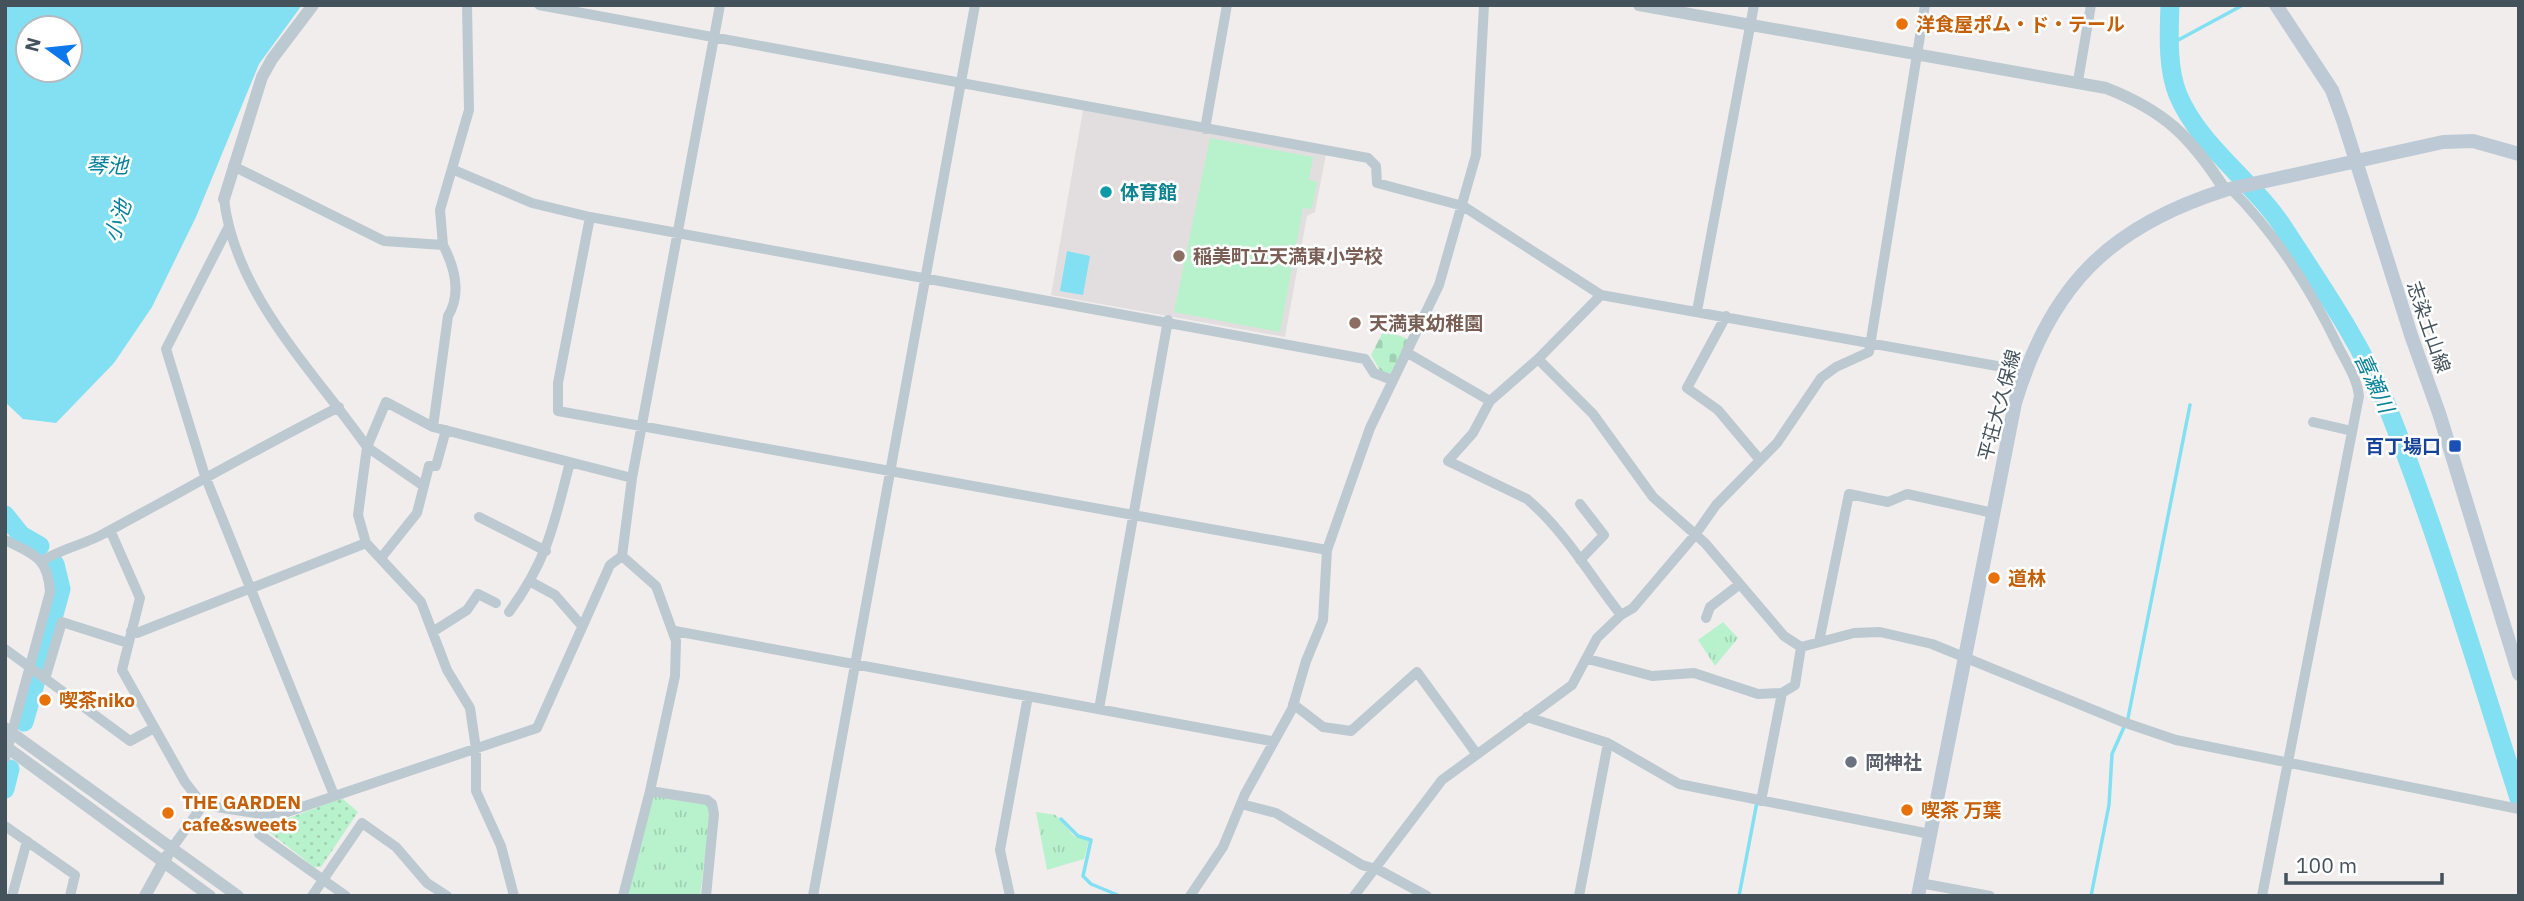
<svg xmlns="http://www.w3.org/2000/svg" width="2524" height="901" font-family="'IBM Plex Sans','Noto Sans JP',sans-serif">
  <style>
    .education { fill: #e2dedf }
    .grass { fill: url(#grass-tufts) }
    .cemetery { fill: url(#cemetery-stones) }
    .park { fill: url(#park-dots) }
    .garden { fill: #b8f2cc }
    .water { fill: #82e0f2; fill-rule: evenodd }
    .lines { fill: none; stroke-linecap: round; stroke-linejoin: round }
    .stream { stroke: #82e0f2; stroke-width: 3.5 }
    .river { stroke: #82e0f2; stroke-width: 19 }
    .minor { stroke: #bdc9d1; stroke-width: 10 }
    .tertiary { stroke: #bdc9d1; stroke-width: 12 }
    .secondary { stroke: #bdcad6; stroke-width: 14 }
    .food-dot { fill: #e8710a; stroke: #fff; stroke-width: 2.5 }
    .culture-dot { fill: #0f9aa8; stroke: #fff; stroke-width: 2.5 }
    .education-dot { fill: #8d6e63; stroke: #fff; stroke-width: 2.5 }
    .transit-dot { fill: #1a4fb4; stroke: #fff; stroke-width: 2.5 }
    .worship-dot { fill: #6b7280; stroke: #fff; stroke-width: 2.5 }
    .labels { text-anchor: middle; stroke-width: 5; stroke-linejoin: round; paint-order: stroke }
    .food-label { font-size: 19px; font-weight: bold; fill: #c56008; stroke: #fff; text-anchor: start }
    .culture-label { font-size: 19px; font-weight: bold; fill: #0d838f; stroke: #fff; text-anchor: start }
    .education-label { font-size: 19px; font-weight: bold; fill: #785e54; stroke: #fff; text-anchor: start }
    .street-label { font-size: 19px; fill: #44525c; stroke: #fff }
    .transit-label { font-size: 19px; font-weight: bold; fill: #164399; stroke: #fff; text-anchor: end }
    .worship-label { font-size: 19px; font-weight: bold; fill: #5b616d; stroke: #fff; text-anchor: start }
    .water-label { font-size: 21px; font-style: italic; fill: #04819a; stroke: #fff }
  </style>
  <defs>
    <pattern id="grass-tufts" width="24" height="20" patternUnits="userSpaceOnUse" patternTransform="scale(1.75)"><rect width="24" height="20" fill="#b8f2cc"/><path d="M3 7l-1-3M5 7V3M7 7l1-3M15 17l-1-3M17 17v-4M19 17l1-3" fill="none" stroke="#9fd1b2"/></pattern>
    <pattern id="cemetery-stones" width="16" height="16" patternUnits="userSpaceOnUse" patternTransform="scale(1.75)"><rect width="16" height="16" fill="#b8f2cc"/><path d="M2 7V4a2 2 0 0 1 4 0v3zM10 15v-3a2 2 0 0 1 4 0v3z" fill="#9fd1b2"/></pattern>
    <pattern id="park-dots" width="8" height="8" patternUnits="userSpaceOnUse" patternTransform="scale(1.75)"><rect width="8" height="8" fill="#b8f2cc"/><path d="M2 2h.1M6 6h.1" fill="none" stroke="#9fd1b2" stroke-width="1.8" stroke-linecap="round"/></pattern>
  </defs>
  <rect width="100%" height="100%" fill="#f1eded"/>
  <!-- education -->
  <path class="education" d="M1083 110 1326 154 1315 212 1307 216 1285 337 1051 295Z"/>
  <!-- grass -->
  <path class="grass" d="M1723 622 1738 638 1715 666 1698 640Z
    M652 794 708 805 710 819 700 896H625Z
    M1036 812 1056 815 1074 836 1089 840 1084 859 1047 870Z"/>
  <!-- cemetery -->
  <path class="cemetery" d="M1384 330 1408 339 1392 375 1381 372 1371 355Z"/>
  <!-- park -->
  <path class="park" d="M342 798 358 812 321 867H314L264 828 266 822 286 819Z"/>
  <!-- garden -->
  <path class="garden" d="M1210 138 1313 157 1309 180 1317 182 1312 209 1303 208 1280 332 1174 312Z"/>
  <!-- water -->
  <path class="water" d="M5 5H302L259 64 196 217 152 307 114 363 56 423 23 419 5 402ZM28 28H70V70H28Z
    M1067 251 1090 256 1083 295 1060 291Z"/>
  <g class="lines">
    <!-- stream -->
    <path class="stream" d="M2169 45 2243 5
      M1061 819 1078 836 1091 840 1083 876 1091 884 1120 896
      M1739 896 1757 802
      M2091 896 2109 805 2112 754 2128 718 2190 405"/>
    <!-- river -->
    <path class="river" d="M2170 5C2169 33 2167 68 2178 95 2200 147 2253 181 2283 227 2320 284 2361 343 2387 406 2438 534 2477 667 2519 798
      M5 515 21 535 40 546
      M41 662 61 589 55 564
      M24 722 35 684
      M5 789 10 769"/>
    <!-- minor -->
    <path class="minor" d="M539 5 1368 158 1376 166 1377 183 1463 206 1601 295 2025 371
      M2078 81 2091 5
      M1205 129 1227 5
      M233 166 384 241 443 245 440 210 469 110 467 5
      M454 170 532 203 590 217 1365 359 1374 373 1392 380
      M2231 189C2276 234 2310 288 2338 346 2346 362 2357 378 2359 396L2262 896
      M224 199C235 295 314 371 367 447L358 515 366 543 421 602 447 670 470 708 476 749V791L501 846 514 896
      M590 217 558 383V411L1327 550
      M229 226 166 349 205 476 334 795
      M1697 311 1754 5
      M1726 316 1687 388 1718 410 1760 460
      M1406 352 1490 401 1538 359 1601 295
      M1538 359 1593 414 1653 497 1705 543 1784 636 1801 647 1854 633 1880 632 1932 644 2123 722 2176 740 2519 809
      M1490 401 1473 433 1448 461 1527 499C1565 531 1590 576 1621 615
      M2313 422 2352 431
      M433 427 448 316C462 293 454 266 443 245
      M422 485 367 447 386 402 433 427 632 478
      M1580 504 1604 535 1580 560
      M479 517 546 551
      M110 530 140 598 122 670 185 782 203 805 261 814 287 812 537 728 610 565 622 556
      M5 540C33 554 48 557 50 592L5 758
      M381 558 417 513 429 466H436L446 430
      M42 561C62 548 84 545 105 533 183 491 260 447 339 407
      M531 582 555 595 582 626
      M509 612C548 559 554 524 570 462
      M1706 618 1710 607 1740 584
      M131 631 137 633 366 543
      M434 631 467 610 478 594 496 603
      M675 631 1271 741
      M1819 642 1849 494 1888 502 1907 494 1993 513
      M5 649 130 741 154 728
      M1588 659 1652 676 1694 673 1758 694 1782 693
      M45 679 62 622 128 643
      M1293 704 1323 727 1351 731 1417 672 1476 753
      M1099 709 1168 320
      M1527 717 1608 743 1679 784 1930 834
      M650 791 707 800 712 804 714 814 706 896
      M1761 801 1782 693 1795 685 1801 647
      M1241 804 1276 813 1362 865 1379 870 1427 896
      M261 814 259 834 346 896
      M5 826 75 875 70 896
      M172 848 203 805
      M1920 883 1990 896
      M12 896 27 841
      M312 896 362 823 396 847 427 883 447 896
      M623 896 650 791 675 676 676 641 656 586 622 556 632 478 720 5
      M813 896 975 5
      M1010 896 1000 850 1028 696
      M1190 896 1223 847 1245 794 1292 709 1306 661 1323 620 1327 550 1370 428 1439 285 1476 155 1484 5
      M1354 896 1442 780 1572 685 1597 638 1621 615 1633 608 1695 535 1716 505 1777 443 1821 378 1836 367 1869 352 1925 5
      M1579 896 1608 743"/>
    <!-- tertiary -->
    <path class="tertiary" d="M1639 5 2106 88C2165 111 2191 137 2225 190
      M224 199 262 77 272 59 313 5
      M5 728 238 896
      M5 746 210 896
      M145 896 167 856"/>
    <!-- secondary -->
    <path class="secondary" d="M2276 5 2332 90 2343 120 2412 338 2439 413 2519 674
      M1918 896 2015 403C2050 287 2108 227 2225 190L2443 142 2473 141 2519 154"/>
  </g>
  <!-- markers -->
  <g class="food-dot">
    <circle cx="1902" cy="24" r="7"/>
    <circle cx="1994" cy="578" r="7"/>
    <circle cx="45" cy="700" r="7"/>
    <circle cx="1907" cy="810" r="7"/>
    <circle cx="168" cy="813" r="7"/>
  </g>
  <circle class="culture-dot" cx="1106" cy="192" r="7"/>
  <g class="education-dot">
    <circle cx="1179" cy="256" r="7"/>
    <circle cx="1355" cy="323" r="7"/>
  </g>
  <rect class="transit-dot" x="2448" y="439" width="14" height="14" rx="3.5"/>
  <circle class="worship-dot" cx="1851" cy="762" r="7"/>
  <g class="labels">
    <!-- food labels -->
    <g class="food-label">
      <text x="1916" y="31">洋食屋ポム・ド・テール</text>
      <text x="2008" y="585">道林</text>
      <text x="59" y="707">喫茶niko</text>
      <text x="182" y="809">THE GARDEN<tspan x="182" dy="22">cafe&amp;sweets</tspan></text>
      <text x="1921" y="817">喫茶 万葉</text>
    </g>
    <!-- culture labels -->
    <g class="culture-label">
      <text x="1120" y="199">体育館</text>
    </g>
    <!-- education labels -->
    <g class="education-label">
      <text x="1193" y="263">稲美町立天満東小学校</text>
      <text x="1369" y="330">天満東幼稚園</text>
    </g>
    <!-- street labels -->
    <g class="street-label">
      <text transform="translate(2429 327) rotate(71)" y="7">志染土山線</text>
      <text transform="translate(1999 405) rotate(-75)" y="7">平荘大久保線</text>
    </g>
    <!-- transit labels -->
    <g class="transit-label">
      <text x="2441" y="453">百丁場口</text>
    </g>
    <!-- worship labels -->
    <g class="worship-label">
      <text x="1865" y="769">岡神社</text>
    </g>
    <!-- water labels -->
    <g class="water-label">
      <text x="107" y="173">琴池</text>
      <text transform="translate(118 221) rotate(-71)" y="7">小池</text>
      <text transform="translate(2374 383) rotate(65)" y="7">喜瀬川</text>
    </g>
  </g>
  <!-- border -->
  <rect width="2524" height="901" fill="none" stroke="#44525c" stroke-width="14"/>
  <!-- north arrow -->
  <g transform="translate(49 49) rotate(285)"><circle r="33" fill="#ffffff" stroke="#b4babe" stroke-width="2"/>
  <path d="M0-5L12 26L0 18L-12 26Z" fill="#0c78ec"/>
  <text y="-10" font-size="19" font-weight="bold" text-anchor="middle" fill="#44525c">N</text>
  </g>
  <!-- scale -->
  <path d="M2286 873v10h156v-10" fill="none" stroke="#44525c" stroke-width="3.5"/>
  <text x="2296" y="873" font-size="21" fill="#44525c" stroke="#ffffff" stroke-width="5" paint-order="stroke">100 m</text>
</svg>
